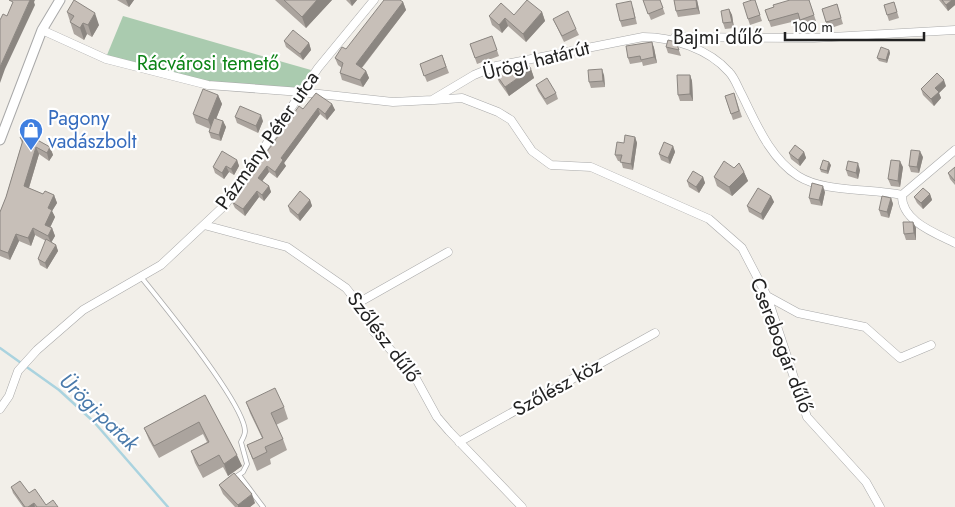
<svg xmlns="http://www.w3.org/2000/svg" width="955" height="507" font-family="Jost,sans-serif">
  <style>
    .cemetery { fill: #aacbaf }
    .lines { fill: none; stroke-linecap: round; stroke-linejoin: round }
    .stream { stroke: #aad3df; stroke-width: 2.5 }
    .service-casing { stroke: #a9a9a9; stroke-width: 5.5 }
    .minor-casing { stroke: #a9a9a9; stroke-width: 9 }
    .tertiary-casing { stroke: #a9a9a9; stroke-width: 11 }
    .service { stroke: #fff; stroke-width: 4 }
    .minor { stroke: #fff; stroke-width: 8 }
    .tertiary { stroke: #fff; stroke-width: 9 }
    .wall { fill: #aba49e }
    .shaded-wall { fill: #8b8681 }
    .building { fill: #c7bfb8; stroke: #8b8681 }
    .labels { text-anchor: middle; stroke-width: 4.5; stroke-linejoin: round; paint-order: stroke }
    .street-label { font-size: 20px; fill: #222; stroke: #fff }
    .park-label { font-size: 20px; fill: #0c8416; stroke: #fff }
    .shop-label { font-size: 20px; fill: #366cbe; stroke: #fff; text-anchor: start }
    .water-label { font-size: 21px; font-style: italic; fill: #4a7aab; stroke: #fff }
  </style>
  <rect width="100%" height="100%" fill="#f2efe9"/>
  <!-- cemetery -->
  <path class="cemetery" d="M123 16 311 70 299 92 208 85 107 55Z"/>
  <g class="lines">
    <!-- stream -->
    <path class="stream" d="M0 348 59 390 94 422 168 507"/>
    <!-- service casing -->
    <g class="service-casing">
      <path id="service" d="M141 277C162 303 244 403 245 431 245 435 243 438 241 442L247 464 243 472 234 478
        M239 475 263 507"/>
    </g>
    <!-- minor casing -->
    <g class="minor-casing">
      <path id="minor" d="M42 30 106 59 208 85 301 92 393 102 432 100 474 75 496 66 643 37C672 37 709 49 729 72 735 78 738 88 742 95 756 123 770 158 798 176 825 193 871 188 902 195 901 221 935 233 955 243
        M675 37 814 38 955 30
        M434 100 462 98 498 112 511 120 532 151 551 165 591 167 709 219 742 248 767 296 807 417 866 482 880 507
        M902 195 955 150
        M204 225 287 247 346 288 358 303 374 332 414 375 437 417 449 431 522 507
        M767 296 798 313 865 327 900 358 931 345
        M358 303 448 252
        M0 409 9 396 18 371 37 350 83 310 161 265 225 205 318 68 374 0
        M459 442 655 333"/>
    </g>
    <!-- tertiary casing -->
    <g class="tertiary-casing">
      <path id="tertiary" d="M0 140 42 30 60 0"/>
    </g>
    <!-- service -->
    <use href="#service" class="service"/>
    <!-- minor -->
    <use href="#minor" class="minor"/>
    <!-- tertiary -->
    <use href="#tertiary" class="tertiary"/>
  </g>
  <!-- wall -->
  <path class="wall" d="M117 0H134L129 7Z
    M275 0H332L306 28Z
    M346 0H357L352 6Z
    M643 0H660L665 14 651 20Z
    M674 0H697L700 14 678 17 676 11Z
    M755 0 762 21 750 25 748 19Z
    M809 0 816 21 802 26 800 20 771 27 765 10Z
    M939 0H955V5L948 11Z
    M403 2 406 10 362 68 366 71 369 78 363 87 342 80 340 73 342 68 338 65 335 58Z
    M894 2 899 18 889 21 884 5Z
    M837 4 843 24 828 29 822 9Z
    M633 7 637 24 622 27 620 21Z
    M729 9 732 15 734 28 725 29 723 23Z
    M67 12 99 25 92 37 87 34 84 40 74 34Z
    M542 12 545 21 526 42 508 26 502 33 492 25 489 16Z
    M553 19 576 29 579 35 564 42Z
    M492 36 499 56 477 64 470 44Z
    M284 41 309 43 311 50 303 60 286 47Z
    M652 42 654 48 657 63 643 66 642 62 630 64 628 58Z
    M676 42 681 56 668 53 666 47Z
    M889 50 890 53 887 63 879 61 877 58Z
    M442 55 449 73 427 82 420 64Z
    M531 69 534 78 509 96 499 82 495 73H509Z
    M604 75 605 87 591 88 589 82Z
    M690 75 692 81 693 101H680L678 95Z
    M536 85 556 93 558 99 547 105 538 91Z
    M946 86 939 93 941 98 934 106 923 95 921 89Z
    M734 93 742 117 733 120 725 96Z
    M218 95 222 104 216 119 223 121 226 127 221 141 211 138 209 132 210 129 196 123 193 114Z
    M332 104 335 110 327 120 320 114 284 163 286 166 277 178 269 172 262 181 269 186 271 192 264 201 259 197 245 216 235 208 232 202 303 109Z
    M235 117 263 121 258 133 237 123Z
    M635 137 637 143 633 170 623 168 621 161H618L615 155Z
    M20 138 50 147 53 155 49 161 39 154 29 188 43 194 54 195 57 203 52 211 55 217 50 227 52 228 55 236 51 242 56 245 58 251 47 269 40 265 38 259 46 241 35 235 31 246 19 241 10 260 0 256V257V212L6 197 22 143Z
    M673 146 675 152 670 164 661 160 659 154Z
    M804 152 806 158 800 166 791 159 789 153Z
    M923 157 919 173 911 172 909 166Z
    M237 160 239 166 234 175 229 172 224 179 215 173 213 167Z
    M831 165 828 174 821 172 820 169Z
    M903 167 900 187 891 186 888 179Z
    M955 167V185L950 179 948 173Z
    M734 168 744 172 748 181 732 196 717 186 714 177Z
    M846 170H860L858 179 848 176Z
    M703 177 705 183 699 193 689 187 687 181Z
    M825 192 822 206 811 204 809 198Z
    M930 194 932 200 923 209 917 203 914 197Z
    M771 196 774 202 763 220 749 212 747 206Z
    M891 198 893 204 889 218 881 216 879 210Z
    M310 200 312 206 300 221 290 212 288 206Z
    M913 222 916 228V240H906L904 234Z
    M205 395 242 466 228 476 223 467 203 478 195 463 191 451 207 442 203 434 159 458 149 440 144 428Z
    M246 402 284 407 288 419 276 425 283 439 287 450 270 459 271 464 257 471 247 445 262 438 250 413Z
    M219 485 255 503 250 507H235L223 494Z
    M11 487 29 493 46 505 58 507H23L13 493Z"/>
  <!-- shaded-wall -->
  <path class="shaded-wall" d="M30 0H35L34 2 35 5 5 69 0 83V67Z
    M126 0H134L129 7Z
    M317 0H332L306 28 302 17Z
    M350 0H357L352 6Z
    M696 0H697L700 14 697 8Z
    M952 0H955V5L948 11 946 5Z
    M403 2 406 10 359 71 356 64Z
    M729 9 732 15 734 28 732 22Z
    M542 12 545 21 526 42 523 34Z
    M95 13 99 25 92 37 88 25Z
    M505 18 508 26 502 33 499 25Z
    M83 23 87 34 84 40 80 28Z
    M652 42 654 48 657 63 654 57Z
    M309 43 311 50 303 60 300 54Z
    M889 50 890 53 887 63 886 60Z
    M531 69 534 78 509 96 505 87Z
    M602 69 604 75 605 87 603 81Z
    M366 71 369 78 363 87 360 80Z
    M690 75 692 81 693 101 690 94Z
    M944 80 946 86 939 93 941 98 934 106 931 99 935 88Z
    M218 95 222 104 212 129 208 120Z
    M332 104 335 110 327 120 325 114Z
    M318 108 320 114 284 163 286 166 277 178 275 172 281 158Z
    M261 115 263 121 258 133 256 126Z
    M223 121 226 127 221 141 219 135Z
    M635 137 637 143 633 170 631 164Z
    M673 146 675 152 670 164 668 158Z
    M36 147 39 154 27 194 24 186Z
    M50 147 53 155 49 161 47 153Z
    M920 151 923 157 919 173 917 167Z
    M804 152 806 158 800 166 798 160Z
    M237 160 239 166 234 175 231 169Z
    M900 161 903 167 900 187 898 181Z
    M829 162 831 165 828 174 827 171Z
    M858 163 860 170 858 179 856 173Z
    M226 166 229 172 224 179 222 173Z
    M267 166 269 172 260 184 258 178Z
    M744 172 748 181 732 196 729 187Z
    M703 177 705 183 699 193 696 187Z
    M269 186 271 192 264 201 262 195Z
    M823 186 825 192 822 206 819 200Z
    M257 191 259 197 245 216 243 209Z
    M930 194 932 200 923 209 921 203Z
    M54 195 57 203 52 211 55 217 48 232 45 225 48 208Z
    M771 196 774 202 763 220 761 214Z
    M891 198 893 204 889 218 887 212Z
    M310 200 312 206 300 221 298 215Z
    M913 222 916 228V240L914 233Z
    M33 228 35 235 31 246 28 238Z
    M52 228 55 236 51 243 48 236Z
    M16 234 19 241 10 260 8 253Z
    M56 245 58 251 47 269 45 263Z
    M237 455 242 466 228 476 224 464Z
    M252 494 255 503 250 507H238V505Z
    M34 503 35 507H28Z"/>
  <!-- building -->
  <path class="building" d="M9 0H30L0 67V20L3 14 7 16 13 2Z
    M74 0 95 13 88 25 83 23 80 28 70 22 74 16 67 12Z
    M284 0H317L302 17Z
    M384 0H400L403 2 356 64 366 71 360 80 340 73 343 63 335 58 342 47 346 49Z
    M527 0 542 12 523 34 505 18 499 25 489 16 501 3 514 15Z
    M643 0H660L663 8 648 14Z
    M674 0H696L697 8 676 11Z
    M752 0H755L760 15 748 19 743 3Z
    M790 0H809L814 15 800 20 798 13 769 21 765 10 774 7 773 5Z
    M942 0H952L946 5Z
    M631 1 635 18 620 21 616 4Z
    M894 2 897 12 887 15 884 5Z
    M837 4 841 18 826 22 822 9Z
    M729 9 732 22 723 23 721 11Z
    M568 11 576 29 562 36 553 19Z
    M293 30 309 43 300 54 284 41Z
    M492 36 497 50 475 58 470 44Z
    M668 40 676 42 679 50 666 47Z
    M652 42 654 57 641 60 640 56 628 58 626 46Z
    M881 47 889 50 886 60 877 58Z
    M442 55 446 67 424 76 420 64Z
    M526 61 531 69 505 87 495 73 504 67 509 73Z
    M602 69 603 81 589 82 588 70Z
    M937 73 944 80 935 88 939 92 931 99 921 89Z
    M677 75H690V94L678 95Z
    M547 78 556 93 545 99 536 85Z
    M203 89 218 95 208 120 193 114Z
    M316 93 332 104 325 114 318 108 281 158 283 160 275 172 267 166 258 178 269 186 262 195 257 191 243 209 232 202 299 106 303 109Z
    M734 93 739 111 731 114 725 96Z
    M240 106 261 115 256 126 235 117Z
    M214 118 223 121 219 135 209 132Z
    M23 132 50 147 47 153 36 147 24 186 43 194 45 191 54 195 48 208 52 210 45 225 52 228 48 236 33 228 28 238 16 234 8 253 0 250V212L6 197 23 140 20 138Z
    M625 135 635 137 631 164 620 162 622 155H615L617 142 624 143Z
    M664 142 673 146 668 158 659 154Z
    M795 145 804 152 798 160 789 153Z
    M911 150 920 151 917 167 909 166Z
    M222 151 237 160 231 169 226 166 222 173 213 167Z
    M823 160 829 162 827 171 820 169Z
    M891 160 900 161 898 181 888 179Z
    M724 161 734 168 739 163 744 172 729 187 714 177Z
    M848 161 858 163 856 173 846 170Z
    M955 167V181L948 173Z
    M693 171 703 177 696 187 687 181Z
    M812 183 823 186 819 200 809 198Z
    M758 188 771 196 761 214 747 206Z
    M923 188 930 194 921 203 914 197Z
    M300 191 310 200 298 215 288 206Z
    M882 196 891 198 887 212 879 210Z
    M903 222H913L914 233 904 234Z
    M46 239 56 245 45 263 38 259Z
    M275 388 284 407 271 413 283 439 265 447 267 452 253 459 247 445 263 438 246 402Z
    M205 395 237 455 224 464 219 455 199 466 191 451 209 442 199 422 154 446 144 428Z
    M234 473 252 494 238 505 219 485Z
    M20 481 29 493 35 489 46 505 53 500 58 507H37L34 503 28 507H25L11 487Z"/>
  <!-- icons -->
  <defs>
    <g id="shop-pin" transform="scale(1.25)"><path d="M0 17L-7.5 6A9.5 9.5 0 1 1 7.5 6Z" fill="#3f7fe0" stroke="#fff"/><path d="M-5-2.5h2.3a2.7 3.5 0 0 1 5.4 0H5L5.5 6h-11ZM-1.5-2.5h3a1.5 2.3 0 0 0-3 0Z" fill="#fff"/></g>
  </defs>
  <g fill-rule="evenodd">
    <use href="#shop-pin" x="31" y="130"/>
  </g>
  <g class="labels">
    <!-- street labels -->
    <g class="street-label">
      <text x="718" y="44">Bajmi dűlő</text>
      <text transform="translate(536 60) rotate(-14)" y="7">Ürögi határút</text>
      <text transform="translate(267 140) rotate(-55)" y="7">Pázmány Péter utca</text>
      <text transform="translate(384 337) rotate(53)" y="7">Szőlész dűlő</text>
      <text transform="translate(782 345) rotate(69)" y="7">Cserebogár dűlő</text>
      <text transform="translate(557 387) rotate(-29)" y="7">Szőlész köz</text>
    </g>
    <!-- park labels -->
    <g class="park-label">
      <text x="208" y="70">Rácvárosi temető</text>
    </g>
    <!-- shop labels -->
    <g class="shop-label">
      <text x="48" y="125">Pagony<tspan x="48" dy="23">vadászbolt</tspan></text>
    </g>
    <!-- water labels -->
    <g class="water-label">
      <text transform="translate(99 412) rotate(44)" y="7">Ürögi-patak</text>
    </g>
  </g>
  <!-- scale -->
  <path d="M785 32v8h139v-8" fill="none" stroke="#222222" stroke-width="2.5"/>
  <text x="792" y="32" font-size="15" fill="#222222" stroke="#ffffff" stroke-width="4" paint-order="stroke">100 m</text>
</svg>
